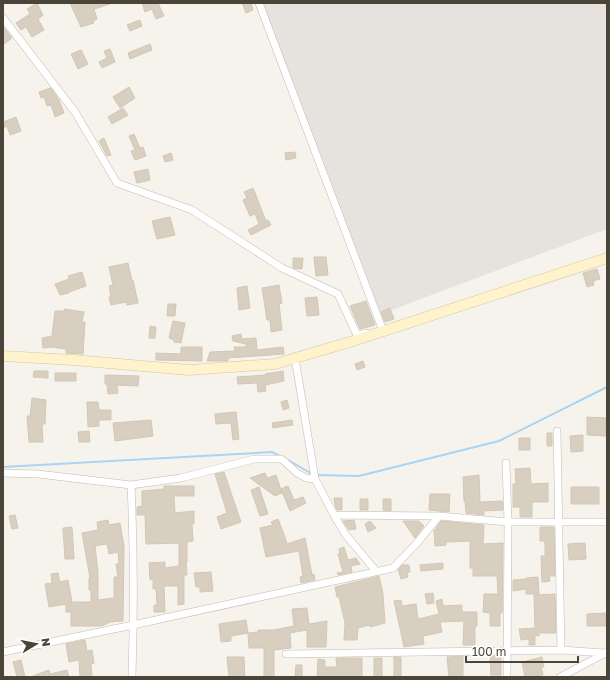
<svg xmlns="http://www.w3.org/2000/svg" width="610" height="680" font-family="'Golos Text',sans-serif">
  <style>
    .industrial { fill: #e6e2dd }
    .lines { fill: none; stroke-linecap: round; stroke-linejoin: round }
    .stream { stroke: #a9d4f2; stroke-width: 2 }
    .building { fill: #d8cfc1; stroke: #d3c7b4; fill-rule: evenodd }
    .street-casing { stroke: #c2bbae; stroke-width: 8 }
    .secondary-casing { stroke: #d6c79b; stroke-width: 11 }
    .street { stroke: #fff; stroke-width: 7 }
    .secondary { stroke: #fff3cd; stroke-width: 10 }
  </style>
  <rect width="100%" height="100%" fill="#f6f3ec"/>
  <!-- industrial -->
  <path class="industrial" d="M260 3H607V229L381 314Z"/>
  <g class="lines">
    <!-- stream -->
    <path class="stream" d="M288 460 312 474
      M3 467 272 452 280 456
      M316 475 359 476 499 441 607 387"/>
  </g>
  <!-- building -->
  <path class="building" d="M37 3 43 15 38 19 44 30 32 37 26 27 21 30 16 23 30 14 27 9Z
    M70 3H110V4L94 9 97 19 93 21 94 23 81 27Z
    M142 3H158L164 16 156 19 152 9 145 12Z
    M242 3H251L253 10 246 13Z
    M140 20 142 26 130 31 127 25Z
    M3 26 12 38 3 45Z
    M150 44 152 50 130 59 128 53Z
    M110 49 115 62 102 68 99 62 107 58 104 51Z
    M81 50 88 64 78 69 71 54Z
    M129 87 135 98 120 108 113 97Z
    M51 88 59 100 64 113 55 117 51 105 47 106 44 97 41 98 39 92Z
    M123 108 128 115 112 124 108 117Z
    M16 117 21 131 10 135 7 126 3 128V122Z
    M134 134 140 148 143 147 146 156 135 160 131 151 135 150 129 136Z
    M104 138 111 155 107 156 99 141Z
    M295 152 296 158 286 160 285 153Z
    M171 153 173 160 165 162 163 156Z
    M148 169 150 180 137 183 134 172Z
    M253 188 266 221 268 220 271 225 251 235 248 230 259 224 255 214 250 216 243 200 247 198 244 192Z
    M170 217 175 235 157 239 152 221Z
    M314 257H326L328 275 316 276Z
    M293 258H303L302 269 293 268Z
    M128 263 132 281 133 280 138 303 127 305 126 302 111 305 109 297H111L109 286 113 285 109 267Z
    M597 269 600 279 593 281 594 285 587 287 583 273Z
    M82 272 86 286 69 292V293L60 295 55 284 69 279 68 276Z
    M279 285 282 303 279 304 282 330 271 332 270 320H267L262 288Z
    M247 286 250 308 239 310 237 288Z
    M317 297 319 315 307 316 305 298Z
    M366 301 375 325 360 329 350 306Z
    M168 304H176L175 316H167Z
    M390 308 394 319 385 322 381 312Z
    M64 309 84 312 82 322H85L83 354 66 353V349L51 347 43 348 42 338 52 336 55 311H65Z
    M173 321 185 323 181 343 174 342V340L169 338Z
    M150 326 156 327 155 338H149Z
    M241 334 242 339 256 338 257 350 283 347 284 354 228 358V361H207L210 352 235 351 234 347H246V344L233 341 232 336Z
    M181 347H202V361L156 360V353L181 354Z
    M363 361 365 367 357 370 355 364Z
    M34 371H48V378L33 377Z
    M283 371 284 381 265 385 266 391 258 392 257 383 238 384 237 377 266 375 265 374Z
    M55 373H76V381H55Z
    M105 375 139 376 138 386 117 385 118 393 108 394 107 384H105Z
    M32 398 46 400 45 424H42L43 442H29L27 416H30Z
    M287 400 289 408 283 410 281 402Z
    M87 402H98L99 410H111V420H99V426L88 427Z
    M236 412 239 439 233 440 231 423 216 424 215 414Z
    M587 417 606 418V436L587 435Z
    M151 420 153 436 115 441 113 423Z
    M292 420 293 425 273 428 272 423Z
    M89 431 90 442H79L78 432Z
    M547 433H552V446H547Z
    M583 435V451L571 452 570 436Z
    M519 438H530V450H519Z
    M530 468 531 484 548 483V502H532V517H520V507H513V484H516L515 469Z
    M224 472 241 522 221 529 217 517 227 513 215 474Z
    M265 473 267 478 276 475 282 493 275 496 250 478Z
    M479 475 480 502 502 501 503 510 484 511V515L466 513 465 501H464L463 477Z
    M164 486H194V496H174L175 513 194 511V524H192L193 541 187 542V562H186L187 575H184V604L178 605V586H164L165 612H154V605H157L156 589H153V579L150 580 149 563 165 562V568L179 566V543L146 544 145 515H137V507L142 506V491L164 489Z
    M288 486 294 500 303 497 306 503 290 511 281 489Z
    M259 487 268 514 260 516 251 490Z
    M571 487H599V504H571Z
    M430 494H450L449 512 429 510Z
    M334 498H342V510H337L335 505Z
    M360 499H368V510H360Z
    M383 499H391V511L383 510Z
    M15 515 18 528 12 529 9 516Z
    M278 519 285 537 287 544 305 538 312 575 314 574 315 580 301 583 300 577 303 576 299 551 266 557 260 528 273 525 271 522Z
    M108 520 109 525 120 523 124 546 123 621 110 622 102 626H71V612H66V604L49 607 45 584 52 583 51 574 58 573 60 582 68 580 72 602H91V590H89V578H90L82 533 98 530 97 522ZM107 544 109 554 118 552 119 564H116L118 577H114V598L98 600V572L95 546Z
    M354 520 356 529 349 530 343 521Z
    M370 521 376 528 368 532 365 524Z
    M403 521H419L424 526 415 538Z
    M441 521 484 525 483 544 503 543 502 613H500V626H490V613L483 612 484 594H498L497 576H473V568H470V541L446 542V545L435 546 434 530H436V528Z
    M72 527 74 559H65L63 528Z
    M540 527H554L555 576H549L550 581 542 582 541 556H545V541H540Z
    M585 543 586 559 569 560 568 544Z
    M344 547 348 560 356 558 360 564 351 566 352 572 338 575 337 573 343 572 338 554 340 553 339 549Z
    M443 563V569L421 571 420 565Z
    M402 565H409L410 572H407L408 577 401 579 398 570Z
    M211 572 213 591 200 592V587H196L194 573Z
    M379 576 383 594 385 623 370 627 369 625 358 628 357 640H344L345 623 339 597H337L335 587Z
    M538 577 539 594H526V589L513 591V580L526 579V578Z
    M433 593 434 603 427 604 425 594Z
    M555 594 556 633H539V636L535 635V645H529V639L521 640 519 629 535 628 534 595Z
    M442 599 443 606 462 605V612H477V626H475V645H463L464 621 440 622 442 632 423 636 424 644 404 647 394 601 401 600 402 606 416 604 418 619 439 614 436 601Z
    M307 608 309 624 327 621 326 647H307V630L290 633 291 648 274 650V677H264V648H249L248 633 258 632V630H274L294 626 292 609Z
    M606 613V626H587V614Z
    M246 620 248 633 231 636V641L221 642 219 624Z
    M85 640 87 651 92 650 94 663 91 664 92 677H80L79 660 69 662 66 644Z
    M463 656V677H449L447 657Z
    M490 656H501V675H491Z
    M227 657H244L245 677H229Z
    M394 657H401V677H394Z
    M542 657 544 667H541L543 675 525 677 522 662Z
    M336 658H362V677H317L318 659 325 660V667H337Z
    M374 658H382V677H374Z
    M21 660 25 677H17L13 662Z
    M296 665H302V677H295Z
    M49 670 50 674 67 670 69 677H33V676Z"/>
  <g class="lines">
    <!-- street casing -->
    <g class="street-casing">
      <path id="street" d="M259 3 383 331
        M3 18 75 112 117 183 192 210 282 268 338 294 357 335 366 333
        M295 358 315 479 334 515 345 534 376 571
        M557 431 561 650
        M506 463 508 522 507 677
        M3 473 38 474 131 485 181 478 254 459H281L285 462 297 473 306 478 315 479
        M131 485C134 549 134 613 132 677
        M334 515 439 516 508 522H607
        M3 652 133 625 393 568 417 543 439 516
        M286 654 561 650 604 653 607 652
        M560 677 604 654"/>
    </g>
    <!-- secondary casing -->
    <g class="secondary-casing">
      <path id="secondary" d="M3 356 73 360 189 370 275 364 353 341 607 258"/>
    </g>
    <!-- street -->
    <use href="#street" class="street"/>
    <!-- secondary -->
    <use href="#secondary" class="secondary"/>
  </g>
  <!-- border -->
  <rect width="610" height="680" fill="none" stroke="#4b4439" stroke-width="8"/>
  <!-- north arrow -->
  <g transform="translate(36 644) rotate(80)" stroke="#ffffff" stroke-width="3" paint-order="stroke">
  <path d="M0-3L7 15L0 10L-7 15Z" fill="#4b4439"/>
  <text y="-6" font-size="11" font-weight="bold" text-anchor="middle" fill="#4b4439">N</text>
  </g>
  <!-- scale -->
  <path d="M466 656v6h112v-6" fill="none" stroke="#4b4439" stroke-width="2"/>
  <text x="472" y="656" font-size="12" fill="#4b4439" stroke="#ffffff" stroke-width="3" paint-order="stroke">100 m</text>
</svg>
